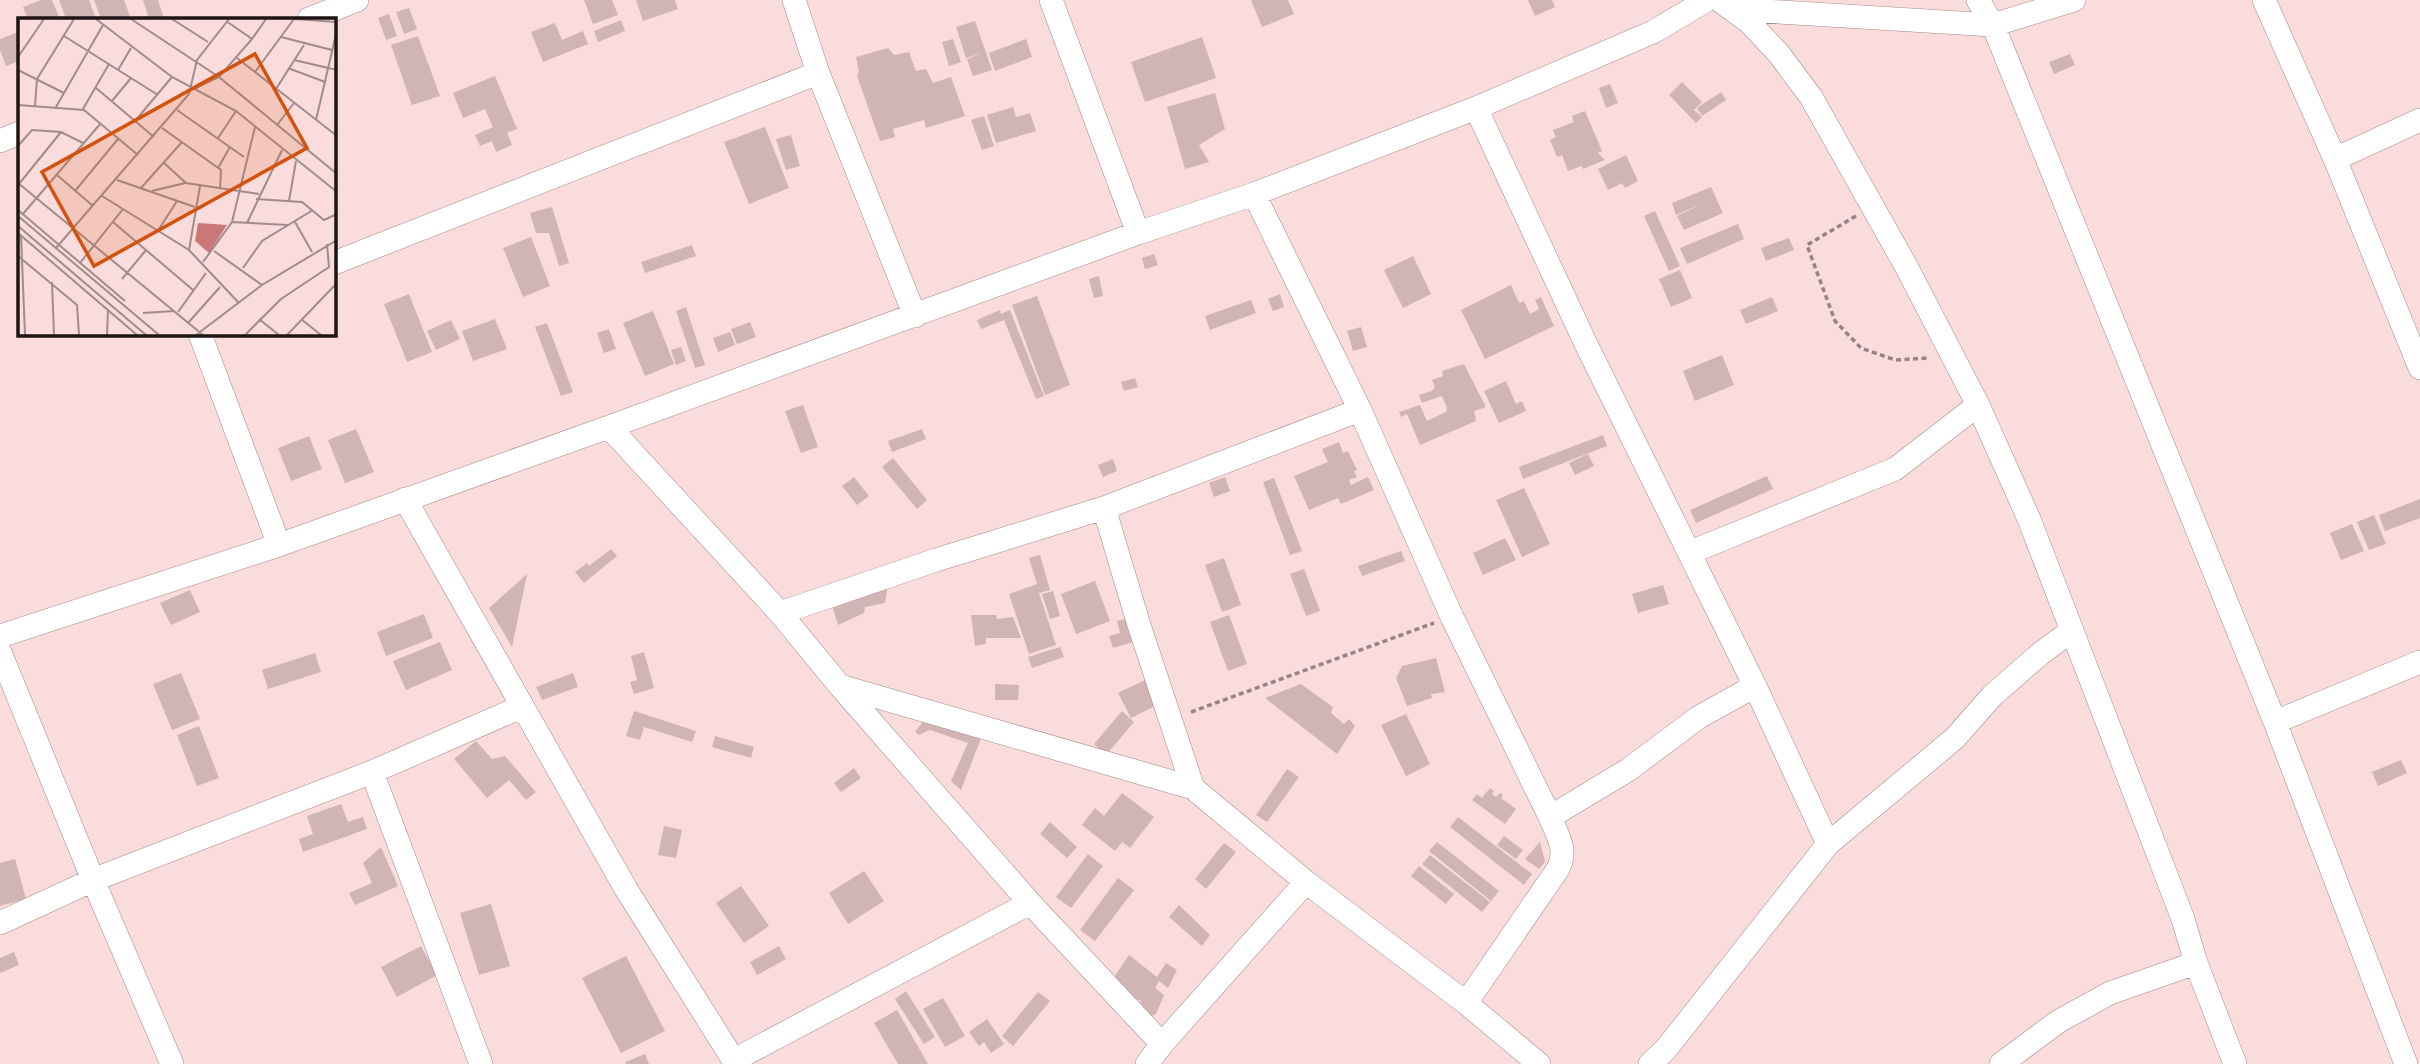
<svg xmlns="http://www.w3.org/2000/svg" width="2420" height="1064" font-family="'PT Sans',sans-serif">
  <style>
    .building { fill: #d1b5b4 }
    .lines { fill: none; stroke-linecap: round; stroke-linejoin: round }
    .minor-casing { stroke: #a38887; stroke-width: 24 }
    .path { stroke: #988383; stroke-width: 3.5; stroke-dasharray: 5 3.5; stroke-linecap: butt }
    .minor { stroke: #fff; stroke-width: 23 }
    .inset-road { fill: none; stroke: #a18c8b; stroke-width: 2 }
    .view { fill: #d4520d; fill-opacity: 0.15; stroke: #d4520d; stroke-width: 3.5 }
    .inset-edge { fill: none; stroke: #1e1414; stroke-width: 3.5 }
  </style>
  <rect width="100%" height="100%" fill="#f9dcdb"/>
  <!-- building -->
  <path class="building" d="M41 0H52L60 19H28L23 7Z
    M59 0H89L96 19H66Z
    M94 0H124L131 19H101Z
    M143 0H158L164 19H149Z
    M584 0H612L618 15 593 24Z
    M636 0H675L678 9 643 21Z
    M1251 0H1288L1294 14 1262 27Z
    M1528 0H1552L1555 7 1535 16Z
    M409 8 417 29 404 34 396 12Z
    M389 14 397 36 386 40 378 18Z
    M621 20 625 31 598 42 594 31Z
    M975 21 992 70 973 76 967 59 982 53 966 58 956 27Z
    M555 23 562 40 583 31 588 44 543 62 531 32Z
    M16 33 19 42V61L6 66 0 50V39Z
    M418 36 440 96 412 105 391 45Z
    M1202 37 1216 78 1145 102 1131 62Z
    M953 39 961 62 949 66 942 42Z
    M1026 39 1032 57 995 71 989 53Z
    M888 48 894 55 909 52 916 71 926 69 933 83 951 77 965 116 926 128 924 120 893 129 895 137 880 141 857 76 859 72 856 57Z
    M2070 54 2075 65 2054 74 2049 62Z
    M495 76 517 129 507 133 512 145 496 152 492 141 480 146 475 135 493 127 485 109 463 118 453 93Z
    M1682 82 1702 102 1694 110 1702 117 1696 123 1669 95Z
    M1610 84 1618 103 1606 108 1599 88Z
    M1721 92 1726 100 1702 116 1697 108Z
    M1215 93 1225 129 1199 145 1209 162 1185 169 1167 107Z
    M1013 107 1016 117 1030 113 1036 131 996 143 987 115Z
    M1585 111 1602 151 1598 153 1605 160 1583 169 1582 166 1568 171 1562 155 1557 157 1550 140 1556 137 1553 130 1574 122 1572 116Z
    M984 116 994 146 982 150 971 120Z
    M765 127 789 188 749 204 724 142Z
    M791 135 800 166 786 170 776 139Z
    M1626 155 1638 181 1625 188 1622 183 1608 190 1598 169Z
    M1711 187 1723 213 1684 230 1677 216 1702 204 1676 215 1672 203Z
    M552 207 569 263 559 266 549 233H536L530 213Z
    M1655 211 1680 266 1669 271 1644 216Z
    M1738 224 1744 239 1687 264 1680 248Z
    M531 237 550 286 523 297 503 248Z
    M1789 238 1794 250 1766 261 1761 248Z
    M692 245 696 256 645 273 641 262Z
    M1154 254 1158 265 1145 269 1142 258Z
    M1413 256 1431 294 1403 308 1384 270Z
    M1680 270 1692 298 1671 307 1659 279Z
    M1099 276 1103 296 1094 298 1089 279Z
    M1511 285 1519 303 1524 301 1530 314 1539 309 1535 300 1541 297 1554 326 1485 359 1461 310Z
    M409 294 432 352 407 362 384 304Z
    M1280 294 1284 307 1273 311 1268 299Z
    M1037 296 1070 385 1045 395 1012 305Z
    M1772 297 1778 311 1746 324 1740 310Z
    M1251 300 1256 313 1210 330 1205 316Z
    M686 307 705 365 695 368 676 311Z
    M1000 310 1001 314 1010 310 1044 396 1036 399 1004 320 981 329 977 320Z
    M653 311 674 364 645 376 623 323Z
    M495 319 507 349 473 361 462 331Z
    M451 320 460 339 436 350 427 331Z
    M750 322 756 337 737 344 731 329Z
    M547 323 573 392 561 396 535 327Z
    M1361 327 1367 347 1353 351 1347 331Z
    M609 329 616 349 604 353 597 333Z
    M730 332 735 345 718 352 713 338Z
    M681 347 686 361 676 365 671 350Z
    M1722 355 1734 385 1695 401 1683 371Z
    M1464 364 1486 407 1474 411 1476 421 1420 445 1407 414 1401 417 1399 412 1420 405 1427 421 1446 412 1447 408 1442 396 1422 403 1419 395 1432 391 1435 387 1432 380 1443 376 1442 371Z
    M1135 378 1138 387 1124 391 1121 382Z
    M1506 381 1516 404 1522 401 1526 411 1499 423 1484 391Z
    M803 405 818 447 801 453 785 411Z
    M356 429 374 472 345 483 328 440Z
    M922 429 926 439 892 452 888 441Z
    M1603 435 1607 446 1523 479 1519 467Z
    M309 436 322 469 291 481 278 448Z
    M1339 442 1343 453 1348 451 1357 470 1354 471 1357 477 1349 480 1351 485 1368 477 1374 490 1341 504 1338 498 1309 510 1294 476 1328 462 1322 449Z
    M1588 454 1594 466 1575 475 1569 463Z
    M893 458 927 500 917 509 882 467Z
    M1113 459 1117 471 1103 477 1098 465Z
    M1767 476 1773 489 1696 523 1690 510Z
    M854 477 869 496 857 505 842 486Z
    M1225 477 1230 491 1214 497 1209 483Z
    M1274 478 1302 551 1290 555 1263 482Z
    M1524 488 1550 544 1522 557 1496 500Z
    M2420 499V518L2385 531 2379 515Z
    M2374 515 2386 544 2369 550 2357 522Z
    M2352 524 2364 551 2341 560 2330 533Z
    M1505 538 1516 560 1483 575 1473 553Z
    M611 549 617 556 584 583 575 572 587 563 589 566Z
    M1401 551 1405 561 1362 576 1358 566Z
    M1040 555 1050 590 1039 593 1056 645 1029 654 1009 594 1037 584 1029 558Z
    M1224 558 1241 605 1222 612 1205 565Z
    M1304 569 1320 611 1306 616 1290 574Z
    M527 574 512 647 489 608Z
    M1095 581 1110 621 1076 634 1061 594Z
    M888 585 885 603 865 607 864 613 838 625 833 608Z
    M1663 585 1669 604 1638 613 1632 594Z
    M190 590 200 612 171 625 160 603Z
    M1053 591 1060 616 1050 619 1042 594Z
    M424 614 433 638 386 656 377 632Z
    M971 615H996L997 619 1013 617 1021 638H986V644L975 646Z
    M1229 615 1247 664 1228 671 1210 622Z
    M1125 619 1133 642 1113 648 1109 636 1120 633 1117 621Z
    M440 642 452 670 406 690 393 661Z
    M1060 647 1064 657 1032 668 1028 657Z
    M644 652 654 688 634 694 630 682 637 680 631 656Z
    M315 653 321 672 268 689 262 670Z
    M1436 658 1445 692 1431 694 1432 698 1407 706 1396 678 1402 666Z
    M181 673 200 719 172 730 153 684Z
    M573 673 578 687 542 700 536 687Z
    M1147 679 1159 704 1131 718 1118 693Z
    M995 684 1019 685 1018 700H995Z
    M1301 684 1333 707 1331 713 1344 724 1349 719 1355 726 1337 754 1265 698Z
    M634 711 696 731 692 742 644 727 640 740 626 736Z
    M1122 711 1134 722 1106 755 1094 744Z
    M1406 714 1430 764 1406 776 1381 725Z
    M924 720 983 733 961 790 951 781 968 743 930 730 919 735 915 732Z
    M199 726 219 778 197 786 177 735Z
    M715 736 754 747 751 758 712 747Z
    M476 741 492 759 505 756 536 792 526 800 509 780 487 798 454 759Z
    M2401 760 2407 773 2378 786 2372 772Z
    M854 768 861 778 841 792 834 783Z
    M1287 769 1299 777 1267 822 1256 815Z
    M1490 788 1494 791 1492 794 1496 797 1500 793 1503 795 1501 798 1516 809 1505 824 1472 800 1477 794 1482 798Z
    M1122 793 1154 817 1130 848 1122 842 1115 851 1082 825 1095 808 1104 816Z
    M341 804 348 822 363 817 367 829 303 852 299 839 313 834 307 816Z
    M1458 817 1532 874 1524 885 1450 827Z
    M1050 822 1077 847 1067 858 1040 834Z
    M664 826 682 830 676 858 658 855Z
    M1504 836 1523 850 1516 859 1497 845Z
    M1437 842 1499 891 1491 901 1429 851Z
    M1540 842 1545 862 1539 869 1525 859Z
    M1224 843 1236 852 1206 889 1195 879Z
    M381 847 398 886 355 905 349 893 372 883 363 863Z
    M1088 854 1103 866 1071 908 1056 897Z
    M1430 855 1490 902 1482 912 1422 864Z
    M15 859 26 899 0 906V863Z
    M1419 866 1454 894 1446 904 1411 876Z
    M864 871 884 901 848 924 829 893Z
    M1118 878 1134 890 1095 941 1080 930Z
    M741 886 769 926 744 943 716 903Z
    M491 904 510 966 479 975 460 913Z
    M1179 905 1210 935 1202 946 1169 917Z
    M421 946 437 975 397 997 381 967Z
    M779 946 786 959 757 975 750 962Z
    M14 952 19 965 0 973V958Z
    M1129 955 1157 977 1166 963 1177 970 1168 988 1159 981 1155 988 1164 995 1156 1014 1149 1017 1140 1005 1141 1001 1137 999 1136 1002 1114 977Z
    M626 956 665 1031 621 1053 582 978Z
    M906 991 935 1037 924 1044 895 999Z
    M1038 992 1050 1001 1013 1046 1002 1036Z
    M943 998 965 1036 945 1047 923 1009Z
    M897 1010 928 1064H898L874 1023Z
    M987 1019 1004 1044 991 1053 984 1042 979 1046 969 1032Z
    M645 1054 649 1064H626L625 1062Z"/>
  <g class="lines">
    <!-- minor casing -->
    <g class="minor-casing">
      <path id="minor" d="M794 0 818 73 915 316
        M1051 0 1138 233
        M1719 0 1749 22 1779 54 1811 97 1906 266 1978 405 2029 519 2183 919 2196 963 2235 1064
        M1978 0 1993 25 2275 722 2406 1064
        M2264 0 2335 159 2420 368
        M1731 9 1993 25 2074 0
        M309 19 357 0
        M1476 108 1585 342 1755 686 1828 844
        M0 141 19 133
        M2335 159 2420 120
        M1254 194 1360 410 1452 617 1550 817C1557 834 1568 850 1558 869L1466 1003
        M334 263 818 73
        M200 334 279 545
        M609 427 780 613 840 686 1030 903 1162 1044
        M405 499 626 889 736 1064
        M1104 508 1139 625 1193 788 1306 882 1466 1003 1539 1064
        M1691 552 1895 469 1978 405
        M780 613 936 560 1104 508 1360 410
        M0 636 279 545 609 427 1138 233 1254 194 1476 108 1653 32 1707 0
        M0 652 93 880 172 1064
        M840 686 1193 788
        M2275 722 2420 662
        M372 772 481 1064
        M1550 817 1628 770 1699 717 1755 686
        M0 923 93 880 372 772 521 707
        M734 1060 1030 903
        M1147 1064 1162 1044 1306 882
        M1650 1064 1666 1049 1828 844 1955 738 1992 696 2040 654 2071 631
        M2001 1064 2059 1021 2110 993 2196 963"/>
    </g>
    <!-- path -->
    <path class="path" d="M1856 216 1807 245 1835 321 1861 348 1895 360 1928 358
      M1191 712 1434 623"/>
    <!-- minor -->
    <use href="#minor" class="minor"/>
  </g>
  <!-- overview -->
  <g transform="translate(18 18)">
    <rect width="318" height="318" fill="#f9dcdb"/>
    <path d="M180 205 209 207 191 235 177 223Z" fill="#cc7878"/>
    <path class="inset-road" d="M78 1 154 59 218 93 319 174M113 1 201 59 319 156M154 1 190 24M277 1 319 4M46 18 140 77M263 19 314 32M234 21 248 1M0 39 26 1M219 40 319 118M276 42 319 52M270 50 307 64M0 52 46 75M100 52 113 30M237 54 276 1M78 70 136 119M178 70 201 59 234 21 208 3M258 71 286 27M94 83 113 60M0 87 66 92 120 137M17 88 19 61 56 1M38 89 85 7M65 91 91 46M159 92 226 139M298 102 319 12M117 103 154 59M259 107 276 85M144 110 203 152 202 171M200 120 218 93M0 128 14 112 43 114 65 125M146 145 168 165 241 176M200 150 212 129M39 157 75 188M99 162 177 189M0 165 185 317M1 166 43 114M123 170 164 124M57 173 100 121M134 173 167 165M84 178 171 232 220 284M238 181 284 184 306 202 319 196M271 183 278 143M0 192 107 283M4 197 83 105M0 198 141 317M95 204 175 272M214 204 270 207M277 204 294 234M229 205 264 132M0 208 128 317M141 211 159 183M0 215 119 317M3 217 7 317M38 230 171 76 179 42 211 1M171 232 182 168M196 233 244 267M0 238 59 287 61 317M185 244 214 204 237 109M62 245 105 191M225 250 244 223 295 192M104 261 128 232M34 264 36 317M160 294 188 255M125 295 156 293M241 301 261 317M283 301 303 317M170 305 202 269M89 317 90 291M178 317 244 267 319 222M227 317 263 281 311 249 309 226M269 317 318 266"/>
    <path class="view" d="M237 36 289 130 76 248 24 154Z"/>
    <rect width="318" height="318" class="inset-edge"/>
  </g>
</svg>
